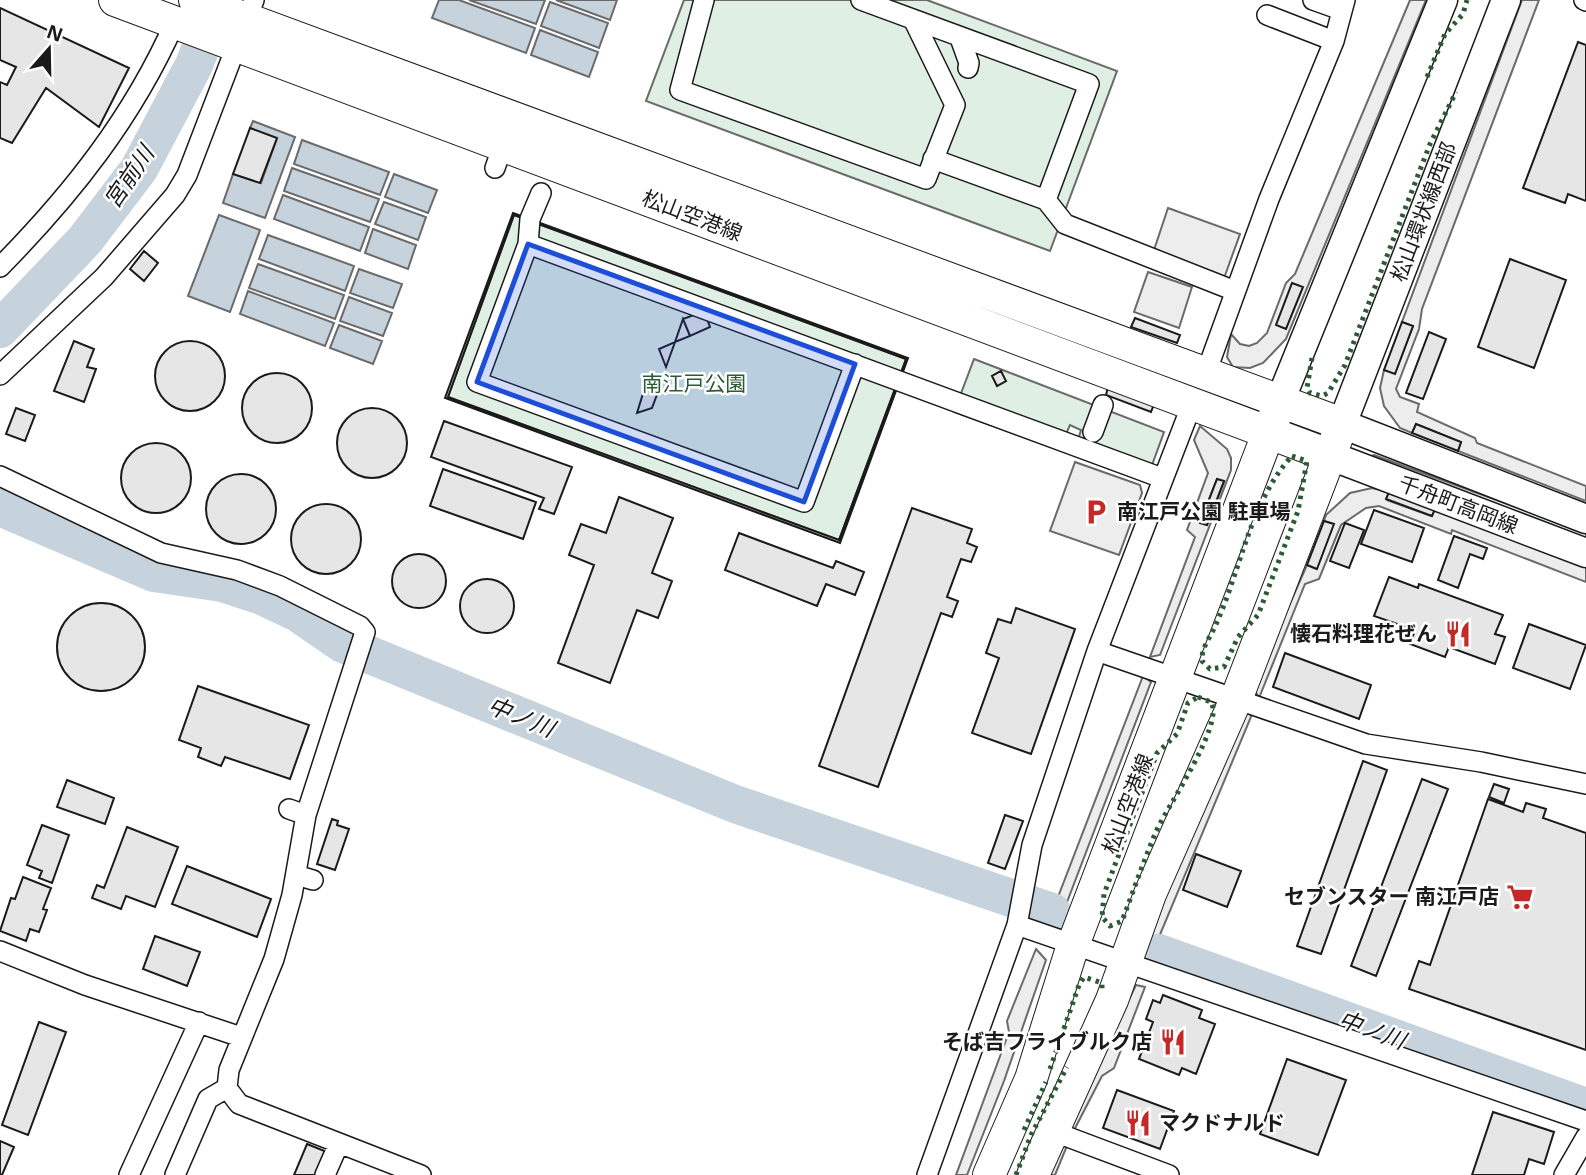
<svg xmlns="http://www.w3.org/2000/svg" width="1586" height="1175" font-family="'Noto Sans','Noto Sans JP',sans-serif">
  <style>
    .green { fill: #e0efe3; stroke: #6a6a6a; stroke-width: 2 }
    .parking { fill: #ededed; stroke: #6a6a6a; stroke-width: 2; fill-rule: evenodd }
    .water { fill: #c6d2dc; stroke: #6a6a6a; stroke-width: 2 }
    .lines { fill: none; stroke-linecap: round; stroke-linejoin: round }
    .river { stroke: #c6d2dc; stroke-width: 38 }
    .building { fill: #e6e6e6; stroke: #1a1a1a; stroke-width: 2; fill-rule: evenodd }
    .street-casing { stroke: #1a1a1a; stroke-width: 22 }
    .secondary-casing { stroke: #1a1a1a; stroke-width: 31 }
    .primary-casing { stroke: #1a1a1a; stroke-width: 34 }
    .street { stroke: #fff; stroke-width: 19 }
    .secondary { stroke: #fff; stroke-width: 28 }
    .primary { stroke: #fff; stroke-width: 32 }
    .hedge { stroke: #2b5a34; stroke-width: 5; stroke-dasharray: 3.5 5; stroke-linecap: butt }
    .marked { fill: #1d4ed8; fill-opacity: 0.2; stroke: #1d4ed8; stroke-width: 5; stroke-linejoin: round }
    .labels { text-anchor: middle; stroke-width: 5; stroke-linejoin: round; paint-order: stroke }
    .street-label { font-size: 21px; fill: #1a1a1a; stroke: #fff }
    .park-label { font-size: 21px; fill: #2b5a34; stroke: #fff }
    .poi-label { font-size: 21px; font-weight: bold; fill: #1a1a1a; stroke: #fff; text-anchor: end }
    .water-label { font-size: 23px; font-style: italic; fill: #1a1a1a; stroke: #fff }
  </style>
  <rect width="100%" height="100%" fill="#fff"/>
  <!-- green -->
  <path class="green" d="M684 0H927L1117 71 1050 251 646 101Z
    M514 215 906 359 839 540 448 397Z
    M974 359 1164 432 1152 465 1077 443 1081 430 1070 425 1059 450 954 412Z
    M1374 455 1586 533V539L1369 457Z"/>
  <!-- parking -->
  <path class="parking" d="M1410 0H1426L1286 339 1263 363 1250 368 1233 367 1227 357 1231 334 1240 344 1249 346 1257 343 1267 333 1286 283 1295 274Z
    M1522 0H1539L1422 309 1419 329 1396 389 1400 397 1419 404 1417 412 1475 438 1477 443 1586 486V501L1458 451 1461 442 1416 424 1412 433 1400 428 1384 406 1380 388 1384 370 1395 373 1413 326 1402 322Z
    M1168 208 1240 234 1223 281 1153 253Z
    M1148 272 1192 287 1179 328 1134 312Z
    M1200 426 1227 449 1231 458V470L1160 655 1150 657 1195 537 1187 530 1208 473 1194 440ZM1217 479 1224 482 1207 525 1200 522Z
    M1075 462 1140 485 1142 493 1119 555 1050 531Z
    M1372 488 1389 492 1387 500 1431 516 1435 509 1586 567V582L1452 530 1451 534 1379 506 1366 508 1341 525 1319 579 1305 584 1259 698 1253 687 1307 565 1316 569 1333 524 1324 521 1326 515 1350 493Z
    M1143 676 1151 682 1059 923H1048Z
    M1244 712H1253L1154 949 1148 941 1149 935Z
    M1036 949 1046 960 1004 1081 967 1175H956L1009 1032 1007 1021Z
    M1136 985 1145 987 1114 1068 1102 1076 1071 1136 1055 1175H1045Z"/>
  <!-- water -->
  <path class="water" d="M439 0H459L535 28 526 53 432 18Z
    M469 0H545L536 24Z
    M556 0H617L610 20Z
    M550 2 608 23 599 48 541 26Z
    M540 30 598 52 589 77 531 55Z
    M253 121 295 137 265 218 223 203 233 174 261 183 277 138 250 128Z
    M302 140 389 172 380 195 294 164Z
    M292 168 379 199 370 222 284 191Z
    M394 174 437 190 428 213 385 197Z
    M283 195 369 227 360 251 274 219Z
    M384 202 426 217 418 240 375 224Z
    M219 215 260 230 230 312 188 296Z
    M373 229 416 245 408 269 365 253Z
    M268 235 354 266 345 291 259 259Z
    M258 264 344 295 335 319 249 288Z
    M359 269 402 284 393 308 350 293Z
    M248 291 334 323 325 346 240 314Z
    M349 297 392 313 383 336 340 321Z
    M339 325 382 341 373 364 330 348Z"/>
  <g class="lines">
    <!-- river -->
    <path class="river" d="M0 329 85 240 139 169 194 65 219 0
      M0 507 154 573 222 583 262 596 298 613 343 644 735 804 1052 912
      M1159 953 1586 1107"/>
  </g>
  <!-- building -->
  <path class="building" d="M0 8 129 68 99 127 46 88 12 143 0 138V82L7 85 16 67 0 60Z
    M1578 42 1586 45V201L1568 194 1565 203 1523 188Z
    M250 128 277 138 260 183 233 174Z
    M513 213 908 358 840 543 445 398ZM514 215 906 359 839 540 448 397Z
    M144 251 158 263 144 281 130 269Z
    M1510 259 1566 280 1534 368 1478 347Z
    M1292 283 1303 287 1286 329 1276 325Z
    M704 311 710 327 690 336 683 319Z
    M1135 318 1180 335 1177 343 1131 327Z
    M683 319 690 336 675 342Z
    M1402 322 1413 326 1395 374 1384 370Z
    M1429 332 1446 339 1423 399 1406 393Z
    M74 341 94 349 87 367 96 369 84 402 54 391Z
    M155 376a35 35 0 1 1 70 0a35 35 0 1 1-70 0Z
    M675 342 666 367 659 349Z
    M1001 371 1006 381 997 386 992 376Z
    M242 408a35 35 0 1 1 70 0a35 35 0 1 1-70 0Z
    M662 381 652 408 637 413 645 387Z
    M1108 387 1154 404 1151 412 1106 395Z
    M16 408 35 415 25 441 6 434Z
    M337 443a35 35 0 1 1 70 0a35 35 0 1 1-70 0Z
    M444 421 572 467 554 514 539 509 544 498 431 457Z
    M1416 424 1461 442 1458 451 1412 433Z
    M121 478a35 35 0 1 1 70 0a35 35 0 1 1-70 0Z
    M443 469 536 502 523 539 430 506Z
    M206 509a35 35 0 1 1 70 0a35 35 0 1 1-70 0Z
    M1217 479 1224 481 1207 525 1200 523Z
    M1389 492 1435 509 1432 516 1386 499Z
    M619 497 673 518 652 573 672 581 658 618 637 610 610 683 558 663 594 565 569 555 581 524 606 533Z
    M291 539a35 35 0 1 1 70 0a35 35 0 1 1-70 0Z
    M912 508 972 529 967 543 977 547 971 562 961 559 947 597 958 601 952 617 941 613 878 787 819 766Z
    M1374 510 1424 528 1412 562 1361 544Z
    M1324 521 1334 524 1317 569 1307 565Z
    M1345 523 1364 530 1349 568 1330 561Z
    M739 533 833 568 836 561 864 572 855 595 826 584 817 606 725 570Z
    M1454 536 1487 548 1483 559 1470 554 1458 588 1438 580Z
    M392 581a27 27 0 1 1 54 0a27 27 0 1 1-54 0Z
    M1389 577 1418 588 1419 584 1503 615 1495 634 1505 637 1495 664 1449 647 1445 657 1410 644 1415 630 1374 616Z
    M460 606a27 27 0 1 1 54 0a27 27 0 1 1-54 0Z
    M57 647a44 44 0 1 1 88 0a44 44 0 1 1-88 0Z
    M1016 608 1075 629 1031 754 972 733 999 658 986 653 998 619 1011 623Z
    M1529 624 1586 645 1570 689 1513 668Z
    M1285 653 1371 685 1359 719 1273 687Z
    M198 686 309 725 290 779 225 757 221 766 198 757 201 748 179 740Z
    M1363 761 1387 770 1321 954 1297 946Z
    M1422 779 1448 789 1376 976 1351 966Z
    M67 780 114 798 105 824 57 807Z
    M1494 784 1509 789 1504 803 1489 797Z
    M1488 799 1523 812 1526 803 1546 809 1543 818 1586 833V1050L1409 989 1419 961 1430 965Z
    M1005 815 1023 821 1005 869 988 863Z
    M332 819 338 821 337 825 349 829 335 870 317 864Z
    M42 825 69 835 52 883 39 878 42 871 27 865Z
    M127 827 178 847 155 907 126 896 121 909 92 898 97 885 104 888Z
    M1196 854 1241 871 1227 907 1183 890Z
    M187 866 271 899 257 937 172 904Z
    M23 877 51 888 43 909 47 910 39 932 30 929 26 941 0 931 11 898 15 899Z
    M155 936 200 952 187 986 143 969Z
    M1163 995 1202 1010 1199 1018 1215 1024 1196 1074 1182 1068 1179 1075 1139 1059 1153 1022 1146 1019 1153 1000 1160 1003Z
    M39 1022 66 1032 28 1135 2 1125Z
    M1287 1059 1346 1080 1318 1155 1260 1134Z
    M1117 1090 1174 1111 1160 1149 1103 1128Z
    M1493 1112 1554 1132 1544 1164 1529 1159 1524 1175H1472Z
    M0 1141 14 1147 2 1175H0Z
    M307 1144 327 1152 317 1175H294Z"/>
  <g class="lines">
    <!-- street casing -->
    <g class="street-casing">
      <path id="street" d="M704 0 680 90 926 179 955 105 914 21
        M861 0 1089 84 1046 200 933 159
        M1313 0 1341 10
        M1584 0 1586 1
        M1267 15 1334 41
        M960 38 969 63 968 68
        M495 168 503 145
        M1046 200 1065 224 1235 291
        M528 244 530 219 541 193
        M0 267C72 194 133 117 175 22
        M855 364 804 502 477 382 528 244 1162 478
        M1206 373 1269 199 1334 41 1345 0
        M0 375 104 277 175 195 187 175 254 0
        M1093 432 1103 405
        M0 476 161 553 237 570 280 586 360 626 365 632 306 815 292 895 274 959 229 1070 227 1088 239 1104 421 1175
        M1097 651 1366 744 1481 762 1586 784
        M289 809 306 815
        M296 875 313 880
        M1017 925 1586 1121
        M0 951 85 985 241 1037
        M1052 1131 1169 1175
        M129 1175 199 1022
        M175 1175 208 1099 227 1088
        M325 1175 339 1143
        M927 1175 1017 925 1032 845 1097 651 1192 404
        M1564 1175 1586 1137"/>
    </g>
    <!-- secondary casing -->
    <g class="secondary-casing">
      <path id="secondary" d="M1506 0 1342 424 1586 519
        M1280 401 1443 0
        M1331 456 1586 553"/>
    </g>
    <!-- primary casing -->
    <g class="primary-casing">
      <path id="primary" d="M115 0 1331 456
        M195 0 1342 424 1237 697 1150 894 1112 1000 1033 1175
        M989 1175 1031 1079 1073 945 1276 413"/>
    </g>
    <!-- street -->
    <use href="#street" class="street"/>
    <!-- secondary -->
    <use href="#secondary" class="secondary"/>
    <!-- primary -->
    <use href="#primary" class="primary"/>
    <!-- hedge -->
    <path class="hedge" d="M1427 77 1445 34 1463 14 1467 0
      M1312 358 1307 388 1310 393 1322 396 1328 393 1345 365 1430 144 1456 92
      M1292 456 1307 461 1298 511 1258 615 1238 637 1224 667 1210 669 1202 661C1201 647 1212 635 1217 622 1241 568 1251 500 1292 456Z
      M1198 697 1211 702C1225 725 1165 809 1155 834 1143 863 1133 892 1122 921L1110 926 1102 917 1104 894 1157 753 1177 734 1188 703Z
      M1050 1069 1079 985 1084 977 1102 983V989
      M1024 1130 1046 1082
      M1016 1175 1031 1135 1067 1067"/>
  </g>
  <!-- marked area -->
  <path class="marked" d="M528 244 855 364 804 502 477 382Z"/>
  <!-- icons -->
  <defs>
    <g id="parking-bare" transform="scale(2.1)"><path d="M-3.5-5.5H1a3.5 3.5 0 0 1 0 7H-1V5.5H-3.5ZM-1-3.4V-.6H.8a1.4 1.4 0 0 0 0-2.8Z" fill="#c62828" stroke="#fff" stroke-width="2.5" paint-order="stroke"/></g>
    <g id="restaurant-bare" transform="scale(2.1)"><path d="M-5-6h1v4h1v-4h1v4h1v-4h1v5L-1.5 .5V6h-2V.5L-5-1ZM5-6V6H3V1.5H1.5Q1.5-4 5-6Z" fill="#c62828" stroke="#fff" stroke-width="2.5" paint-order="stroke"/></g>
    <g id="supermarket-bare" transform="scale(2.1)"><path d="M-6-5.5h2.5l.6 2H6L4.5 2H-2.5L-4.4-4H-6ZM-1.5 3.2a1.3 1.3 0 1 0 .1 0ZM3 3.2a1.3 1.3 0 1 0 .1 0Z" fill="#c62828" stroke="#fff" stroke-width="2.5" paint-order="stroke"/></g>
  </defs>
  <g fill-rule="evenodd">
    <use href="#parking-bare" x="1096" y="512"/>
    <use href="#restaurant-bare" x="1458" y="634"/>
    <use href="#supermarket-bare" x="1520" y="897"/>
    <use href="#restaurant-bare" x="1173" y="1042"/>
    <use href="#restaurant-bare" x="1138" y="1123"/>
  </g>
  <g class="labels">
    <!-- street labels -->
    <g class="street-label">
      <text transform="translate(1424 212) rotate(-69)" y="7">松山環状線西部</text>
      <text transform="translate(692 216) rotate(21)" y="7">松山空港線</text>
      <text transform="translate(1458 505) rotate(21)" y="7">千舟町高岡線</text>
      <text transform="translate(1128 804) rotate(-69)" y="7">松山空港線</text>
    </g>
    <!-- park labels -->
    <g class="park-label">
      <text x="694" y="391">南江戸公園</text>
    </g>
    <!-- poi labels -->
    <g class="poi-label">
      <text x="1117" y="519" text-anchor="start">南江戸公園 駐車場</text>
      <text x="1437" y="641">懐石料理花ぜん</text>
      <text x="1499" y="904">セブンスター 南江戸店</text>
      <text x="1152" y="1049">そば吉フライブルク店</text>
      <text x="1159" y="1130" text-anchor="start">マクドナルド</text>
    </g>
    <!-- water labels -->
    <g class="water-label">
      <text transform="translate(129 177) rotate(-56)" y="8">宮前川</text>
      <text transform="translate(521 717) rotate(22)" y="8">中ノ川</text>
      <text transform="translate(1372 1030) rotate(20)" y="8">中ノ川</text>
    </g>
  </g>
  <!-- north arrow -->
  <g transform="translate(49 49) rotate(20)" stroke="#ffffff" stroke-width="5" paint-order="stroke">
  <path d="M0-5L12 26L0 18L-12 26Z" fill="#1a1a1a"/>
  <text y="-10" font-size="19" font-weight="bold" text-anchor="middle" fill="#1a1a1a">N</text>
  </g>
</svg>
